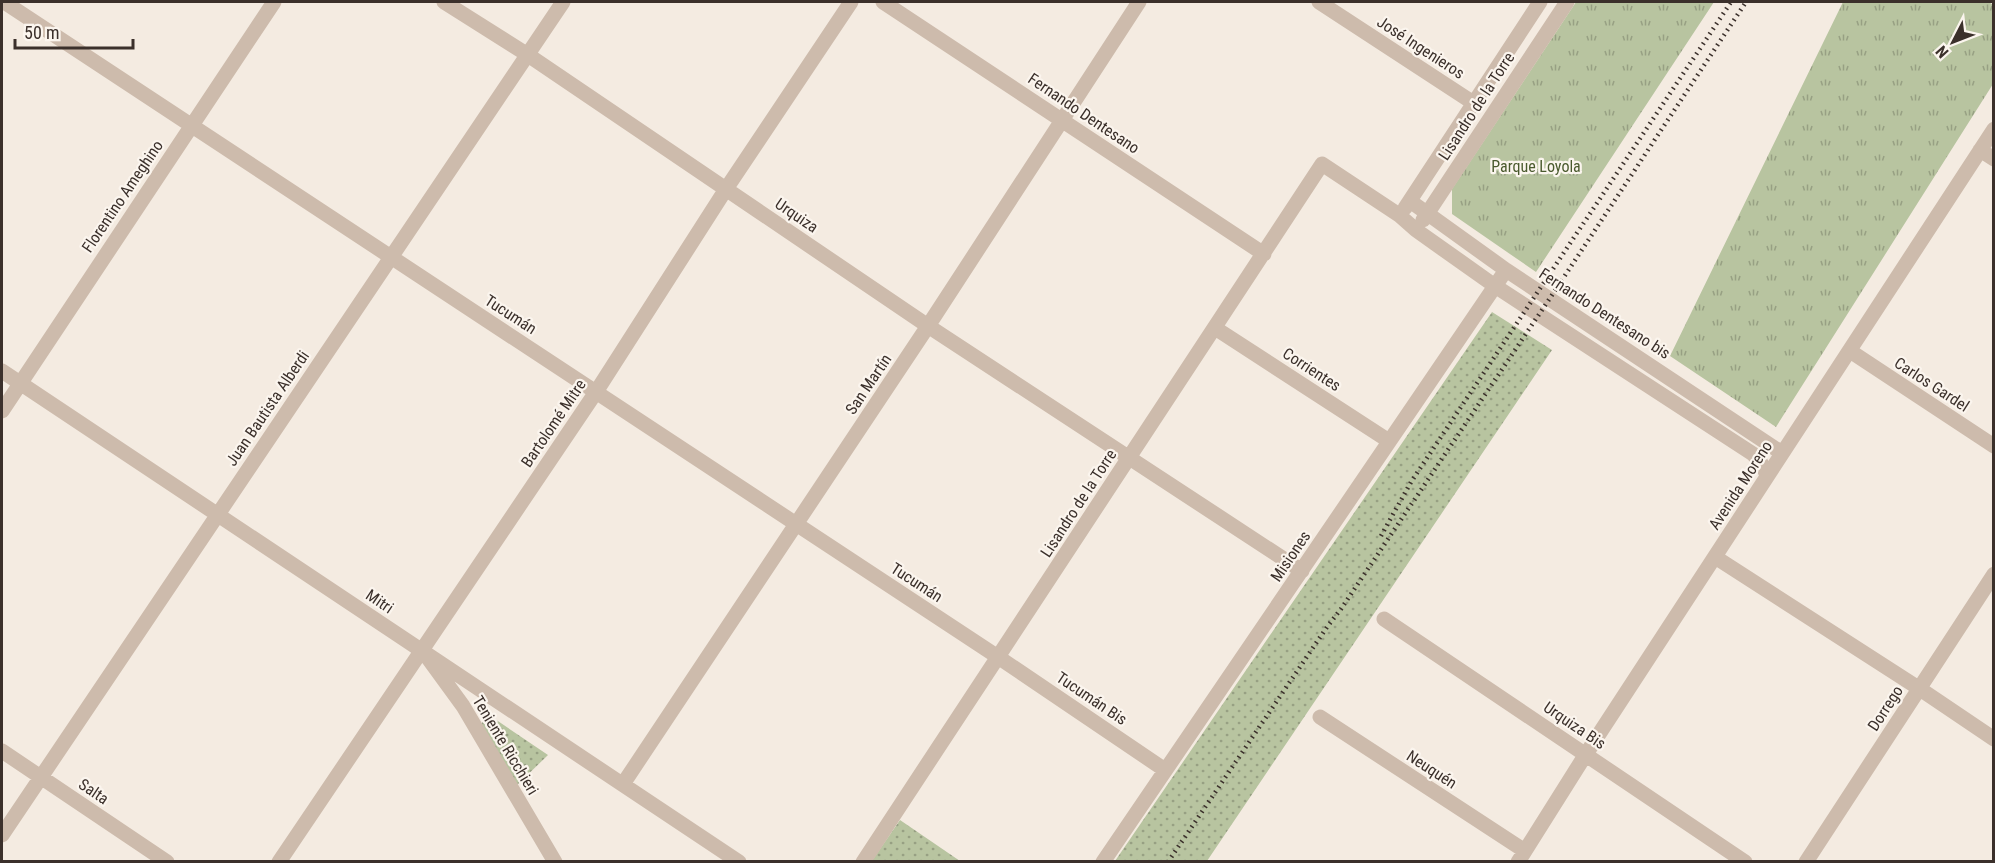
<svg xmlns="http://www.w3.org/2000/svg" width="1995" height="863" font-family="'Roboto Condensed',sans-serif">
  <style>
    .grass { fill: url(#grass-dots) }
    .park { fill: url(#park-tufts) }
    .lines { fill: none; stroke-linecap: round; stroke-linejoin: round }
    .minor { stroke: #cdbbac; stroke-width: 15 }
    .rail { stroke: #3b302b; stroke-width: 4.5; stroke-dasharray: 1.5 4.5; stroke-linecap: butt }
    .labels { text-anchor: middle; stroke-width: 4.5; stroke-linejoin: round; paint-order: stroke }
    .street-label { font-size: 16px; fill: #3b302b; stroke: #fbf5ee }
    .park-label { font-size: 16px; fill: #4a5a2e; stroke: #fbf5ee }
  </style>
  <defs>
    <pattern id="grass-dots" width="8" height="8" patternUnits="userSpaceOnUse" patternTransform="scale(1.5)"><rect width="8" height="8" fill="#b8c4a0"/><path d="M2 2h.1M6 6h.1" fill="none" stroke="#97a083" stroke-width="1.8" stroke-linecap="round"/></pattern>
    <pattern id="park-tufts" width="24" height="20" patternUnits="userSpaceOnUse" patternTransform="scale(1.5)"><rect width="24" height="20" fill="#b8c4a0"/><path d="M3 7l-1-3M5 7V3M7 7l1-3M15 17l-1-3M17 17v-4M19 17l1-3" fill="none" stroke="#97a083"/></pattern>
  </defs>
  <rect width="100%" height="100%" fill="#f4ebe1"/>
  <!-- grass -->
  <path class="grass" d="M1492 312 1552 350 1207 861H1115Z
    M489 715 548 755 515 787 481 724Z
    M900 820 960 861 871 862Z"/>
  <!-- park -->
  <path class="park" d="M1576 2H1714L1536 272 1452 214V189Z
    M1843 2H1989L1993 5V84L1776 427 1670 356Z"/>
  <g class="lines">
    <!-- minor -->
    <path class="minor" d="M4 2 998 657 1165 770
      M444 2 528 55 928 326 1302 571
      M883 2 1264 254
      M1319 2 1472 102
      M1980 150 1994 159
      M1410 201 1506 270 1782 453
      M1405 208 1540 2
      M1423 220 1567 2
      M1215 328 1389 441
      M1850 351 1994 446
      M2 371 739 862
      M2 411 274 2
      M1715 557 1920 689 1994 739
      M1384 619 1745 862
      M428 658 463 706 555 862
      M1320 717 1525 851
      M2 751 167 862
      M623 784 928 326 1139 2
      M2 835 563 2
      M279 862 596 392 726 189 851 2
      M863 862 1322 164 1399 215 1416 230 1495 286 1753 454 1761 463 1767 475
      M1103 862 1506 270
      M1518 862 1586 754 1994 129
      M1806 862 1994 574"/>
    <!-- rail -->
    <path class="rail" d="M1381 536 1411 482 1731 2
      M1168 862 1327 627 1341 609 1550 298 1746 2"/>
  </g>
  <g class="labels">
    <!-- street labels -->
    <g class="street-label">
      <text transform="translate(1421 47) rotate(33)" y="6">José Ingenieros</text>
      <text transform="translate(1476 106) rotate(-57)" y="6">Lisandro de la Torre</text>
      <text transform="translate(1084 113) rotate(34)" y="6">Fernando Dentesano</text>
      <text transform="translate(122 196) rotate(-56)" y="6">Florentino Ameghino</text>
      <text transform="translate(797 215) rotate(34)" y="6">Urquiza</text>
      <text transform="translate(1605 313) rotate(33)" y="6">Fernando Dentesano bis</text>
      <text transform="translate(511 314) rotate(33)" y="6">Tucumán</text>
      <text transform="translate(1312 369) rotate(33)" y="6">Corrientes</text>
      <text transform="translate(868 384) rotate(-56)" y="6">San Martín</text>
      <text transform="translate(1932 384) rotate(33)" y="6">Carlos Gardel</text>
      <text transform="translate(267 408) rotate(-56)" y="6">Juan Bautista Alberdi</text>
      <text transform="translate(553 423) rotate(-56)" y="6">Bartolomé Mitre</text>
      <text transform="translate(1740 485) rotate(-57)" y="6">Avenida Moreno</text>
      <text transform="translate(1078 503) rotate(-57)" y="6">Lisandro de la Torre</text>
      <text transform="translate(1290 556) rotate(-56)" y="6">Misiones</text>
      <text transform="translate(917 582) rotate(33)" y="6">Tucumán</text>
      <text transform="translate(380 601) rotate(34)" y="6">Mitri</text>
      <text transform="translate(1092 698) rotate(34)" y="6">Tucumán Bis</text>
      <text transform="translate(1885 708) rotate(-57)" y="6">Dorrego</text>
      <text transform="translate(1575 725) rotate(34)" y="6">Urquiza Bis</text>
      <text transform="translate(506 745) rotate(59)" y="6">Teniente Ricchieri</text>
      <text transform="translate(1432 769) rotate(33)" y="6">Neuquén</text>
      <text transform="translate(94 791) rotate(34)" y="6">Salta</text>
    </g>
    <!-- park labels -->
    <g class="park-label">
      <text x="1536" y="172">Parque Loyola</text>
    </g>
  </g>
  <!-- border -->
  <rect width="1995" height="863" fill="none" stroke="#3b302b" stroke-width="6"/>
  <!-- north arrow -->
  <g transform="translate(1953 42) rotate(228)" stroke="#fbf5ee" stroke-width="4.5" paint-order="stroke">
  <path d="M0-4.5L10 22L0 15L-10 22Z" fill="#3b302b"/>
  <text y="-9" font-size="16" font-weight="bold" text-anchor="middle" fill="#3b302b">N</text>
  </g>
  <!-- scale -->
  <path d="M15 39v9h118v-9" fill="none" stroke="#3b302b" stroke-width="3"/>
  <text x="24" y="39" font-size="18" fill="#3b302b" stroke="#fbf5ee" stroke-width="4.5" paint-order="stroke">50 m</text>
</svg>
